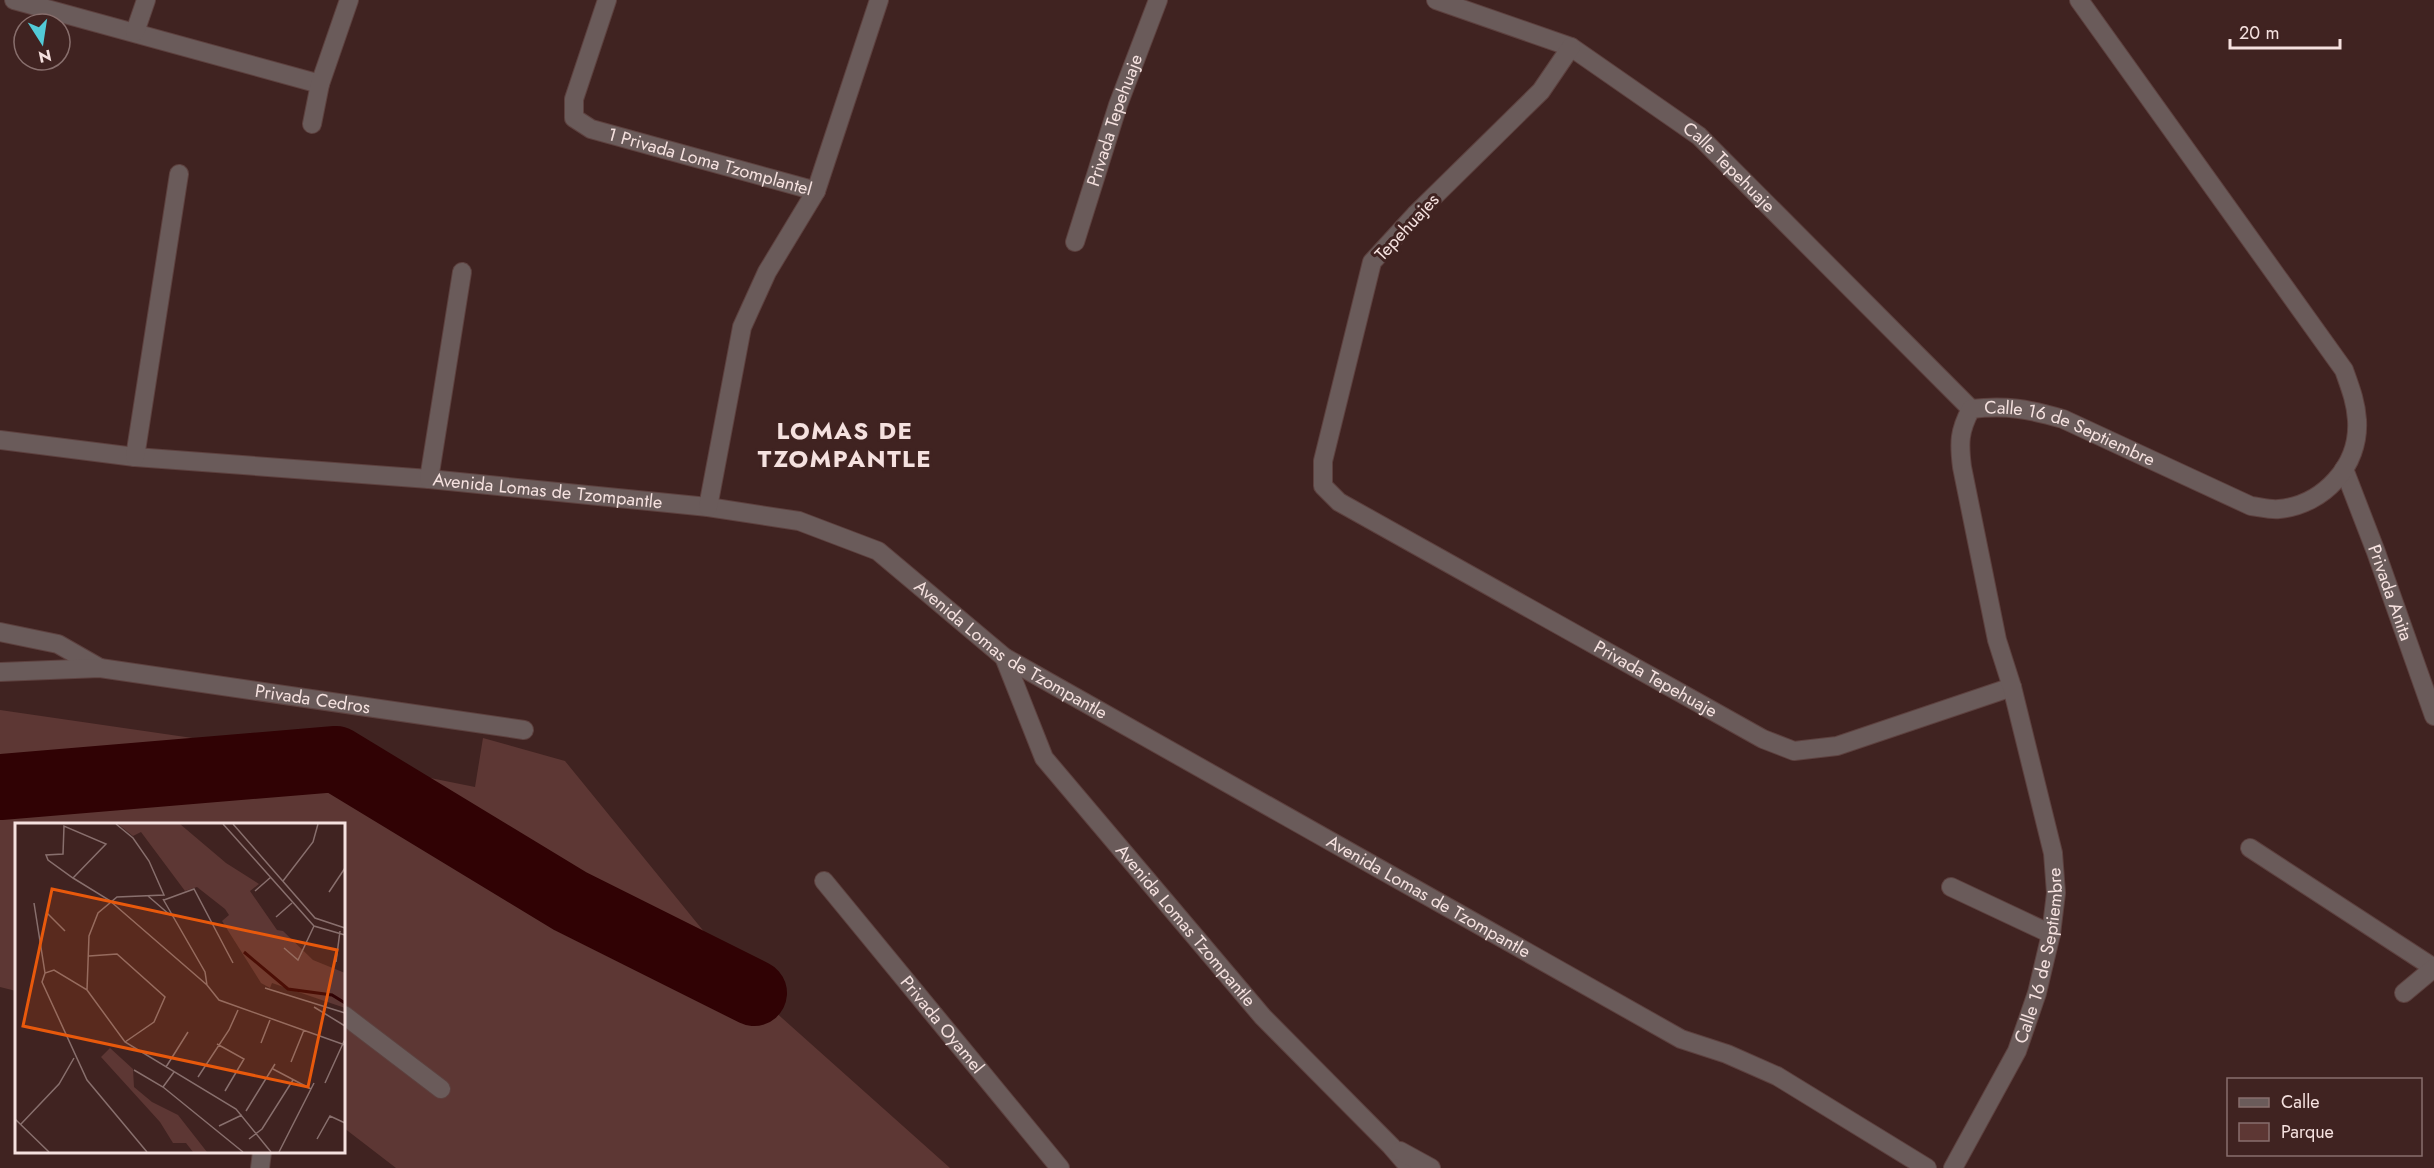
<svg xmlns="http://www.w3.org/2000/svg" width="2434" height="1168" font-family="Jost,sans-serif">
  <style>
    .green { fill: #5d3734 }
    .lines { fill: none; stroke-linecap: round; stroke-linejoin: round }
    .river { stroke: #300204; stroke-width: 66 }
    .minor-casing { stroke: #5d413f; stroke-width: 20 }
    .minor { stroke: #6a5b5a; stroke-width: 18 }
    .labels { text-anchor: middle; stroke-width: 6; stroke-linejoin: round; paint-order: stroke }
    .street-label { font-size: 18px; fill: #f5e1df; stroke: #402321 }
    .district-label { font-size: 24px; font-weight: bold; letter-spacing: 1.5px; fill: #f5e1df; stroke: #402321 }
    .inset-river { fill: none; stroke: #300204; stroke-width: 3 }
    .inset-road { fill: none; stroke: #886f6d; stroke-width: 1.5 }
    .view { fill: #e8590c; fill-opacity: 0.15; stroke: #e8590c; stroke-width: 3 }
    .inset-edge { fill: none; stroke: #f5e1df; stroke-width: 3 }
  </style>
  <rect width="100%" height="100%" fill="#402321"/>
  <!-- green -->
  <path class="green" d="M0 710 336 759 475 787 483 738 565 761 754 993 950 1168H396L344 1128V824H16V991L0 987Z"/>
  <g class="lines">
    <!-- river -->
    <path class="river" d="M0 787 336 759 570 901 754 993"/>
    <!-- minor casing -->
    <g class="minor-casing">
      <g id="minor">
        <path d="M14 0 320 84"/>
        <path id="s1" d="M607 0 574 99V118L591 129 816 191"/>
        <path id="s2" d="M1436 0 1571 47 1699 136 1971 409"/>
        <path d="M135 32 146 0"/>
        <path id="s3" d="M1571 47 1541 91 1415 215 1372 262 1323 461V486L1339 502 1763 739 1794 751 1837 746 2012 687"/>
        <path d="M312 124 320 84 349 0"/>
        <path id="s4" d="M1075 242 1118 105 1158 0"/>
        <path id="s5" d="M0 440 135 457 429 479 708 507 799 521 878 551 1004 657 1681 1039 1727 1054 1777 1076 1927 1168"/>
        <path d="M135 457 179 174"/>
        <path id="s6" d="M2344 469 2376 552 2434 716"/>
        <path d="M429 479 462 272"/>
        <path d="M708 507 742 327 767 272 816 191 879 0"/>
        <path d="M0 632 58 644 100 668"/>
        <path id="s7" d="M1004 657 1044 758 1263 1017 1391 1146 1410 1168"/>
        <path id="s8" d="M0 672 100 668 524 730"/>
        <path d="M2250 848 2434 968"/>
        <path id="s9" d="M824 881 1060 1168"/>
        <path d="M1951 887 2051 934"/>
        <path d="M2404 993 2434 968"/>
        <path d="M344 1015 441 1089"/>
        <path d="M1400 1151 1431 1168"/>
        <path d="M260 1168 262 1152"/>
        <path id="s10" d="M1953 1168 2017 1051 2037 993 2051 934 2056 893 2053 853 2012 687 1997 640 1962 467C1959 443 1959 431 1971 409 2007 405 2028 409 2063 419L2251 506C2260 507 2270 510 2279 509 2323 505 2360 466 2357 420 2356 402 2350 387 2344 370L2079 0"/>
      </g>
    </g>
    <!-- minor -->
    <use href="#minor" class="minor"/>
  </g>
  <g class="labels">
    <!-- street labels -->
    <g class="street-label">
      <text dy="6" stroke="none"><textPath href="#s4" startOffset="128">Privada Tepehuaje</textPath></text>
      <text dy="6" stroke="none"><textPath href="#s1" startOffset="267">1 Privada Loma Tzomplantel</textPath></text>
      <text dy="6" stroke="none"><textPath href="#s2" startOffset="342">Calle Tepehuaje</textPath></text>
      <text transform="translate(1407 227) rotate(-47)" y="6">Tepehuajes</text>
      <text dy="6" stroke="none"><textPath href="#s10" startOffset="897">Calle 16 de Septiembre</textPath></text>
      <text dy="6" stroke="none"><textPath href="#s5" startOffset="550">Avenida Lomas de Tzompantle</textPath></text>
      <text dy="6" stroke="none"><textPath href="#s6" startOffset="132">Privada Anita</textPath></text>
      <text dy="6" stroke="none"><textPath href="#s5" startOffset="1054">Avenida Lomas de Tzompantle</textPath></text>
      <text dy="6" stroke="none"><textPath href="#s3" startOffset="909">Privada Tepehuaje</textPath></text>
      <text dy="6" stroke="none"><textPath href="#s8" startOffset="315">Privada Cedros</textPath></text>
      <text dy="6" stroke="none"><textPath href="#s5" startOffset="1540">Avenida Lomas de Tzompantle</textPath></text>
      <text dy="6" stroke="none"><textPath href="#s7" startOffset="328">Avenida Lomas Tzompantle</textPath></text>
      <text dy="6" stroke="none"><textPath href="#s10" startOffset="232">Calle 16 de Septiembre</textPath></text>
      <text dy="6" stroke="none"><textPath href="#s9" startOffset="186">Privada Oyamel</textPath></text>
    </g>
    <!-- district labels -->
    <g class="district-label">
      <text x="845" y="439">LOMAS DE<tspan x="845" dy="28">TZOMPANTLE</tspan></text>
    </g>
  </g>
  <!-- overview -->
  <g transform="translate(15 823)">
    <rect width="330" height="330" fill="#402321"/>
    <path d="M103 1H165L211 40 244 61 235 68 262 107 268 108 298 137 330 150V185L257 160 255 165 246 160 207 98 214 92 210 86 182 64 170 68 126 9 118 13ZM95 225 118 246 119 264 137 279 163 292 192 329H178L171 320H158L145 299 86 234Z" fill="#5d3734"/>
    <path class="inset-river" d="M229 129 273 166 317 172 330 180"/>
    <path class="inset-road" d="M101 1 118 15 134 38 149 72 102 74 83 90 74 113 72 167 39 147 30 150 27 159 72 257 132 329M208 1 299 103 330 112M218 1 300 95 330 105M58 55 91 21 49 3 48 31 31 32 33 37 58 55 94 77 192 162 204 177 330 222M268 58 298 19 303 1M240 68 256 54M314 69 330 45M133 73 155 92M148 76 190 149 192 162M149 77 179 66 218 140M19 80 30 150M32 90 50 108M261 94 277 80M269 125 283 137 299 103M74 133 102 131 150 174 139 199 110 219M321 139 325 108M250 165 330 190M72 167 110 219 221 286 256 329M299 184 330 203M246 220 255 197M202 221 229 236 210 268M276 239 289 207M151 244 173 209M258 246 296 266M119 247 148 264 228 329M183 254 214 207 223 187M310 260 330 216M148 264 159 249M231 288 260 241M0 296 34 329M6 301 44 261 59 235M204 303 227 292M234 316 247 306 278 257M302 316 315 293 330 300M264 329 299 260"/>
    <path class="view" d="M37 66 322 127 293 264 8 203Z"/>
    <rect width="330" height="330" class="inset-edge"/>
  </g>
  <!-- legend -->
  <rect x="2227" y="1078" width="195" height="78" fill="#402321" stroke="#886f6d" stroke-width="1.5"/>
  <rect x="2239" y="1098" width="30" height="9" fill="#6a5b5a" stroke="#886f6d" stroke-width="1.5"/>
  <text x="2281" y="1108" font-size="18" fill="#f5e1df">Calle</text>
  <rect x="2239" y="1123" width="30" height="18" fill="#5d3734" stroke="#886f6d" stroke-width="1.5"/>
  <text x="2281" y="1138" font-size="18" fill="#f5e1df">Parque</text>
  <!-- north arrow -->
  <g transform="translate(42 42) rotate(168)"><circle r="28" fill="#402321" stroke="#886f6d" stroke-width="1.5"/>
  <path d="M0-4.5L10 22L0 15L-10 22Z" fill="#52cbd7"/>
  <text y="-9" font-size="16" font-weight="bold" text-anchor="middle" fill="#f5e1df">N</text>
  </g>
  <!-- scale -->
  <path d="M2230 39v9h110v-9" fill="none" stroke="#f5e1df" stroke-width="3"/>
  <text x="2239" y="39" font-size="18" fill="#f5e1df" stroke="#402321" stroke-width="4.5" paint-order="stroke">20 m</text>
</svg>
